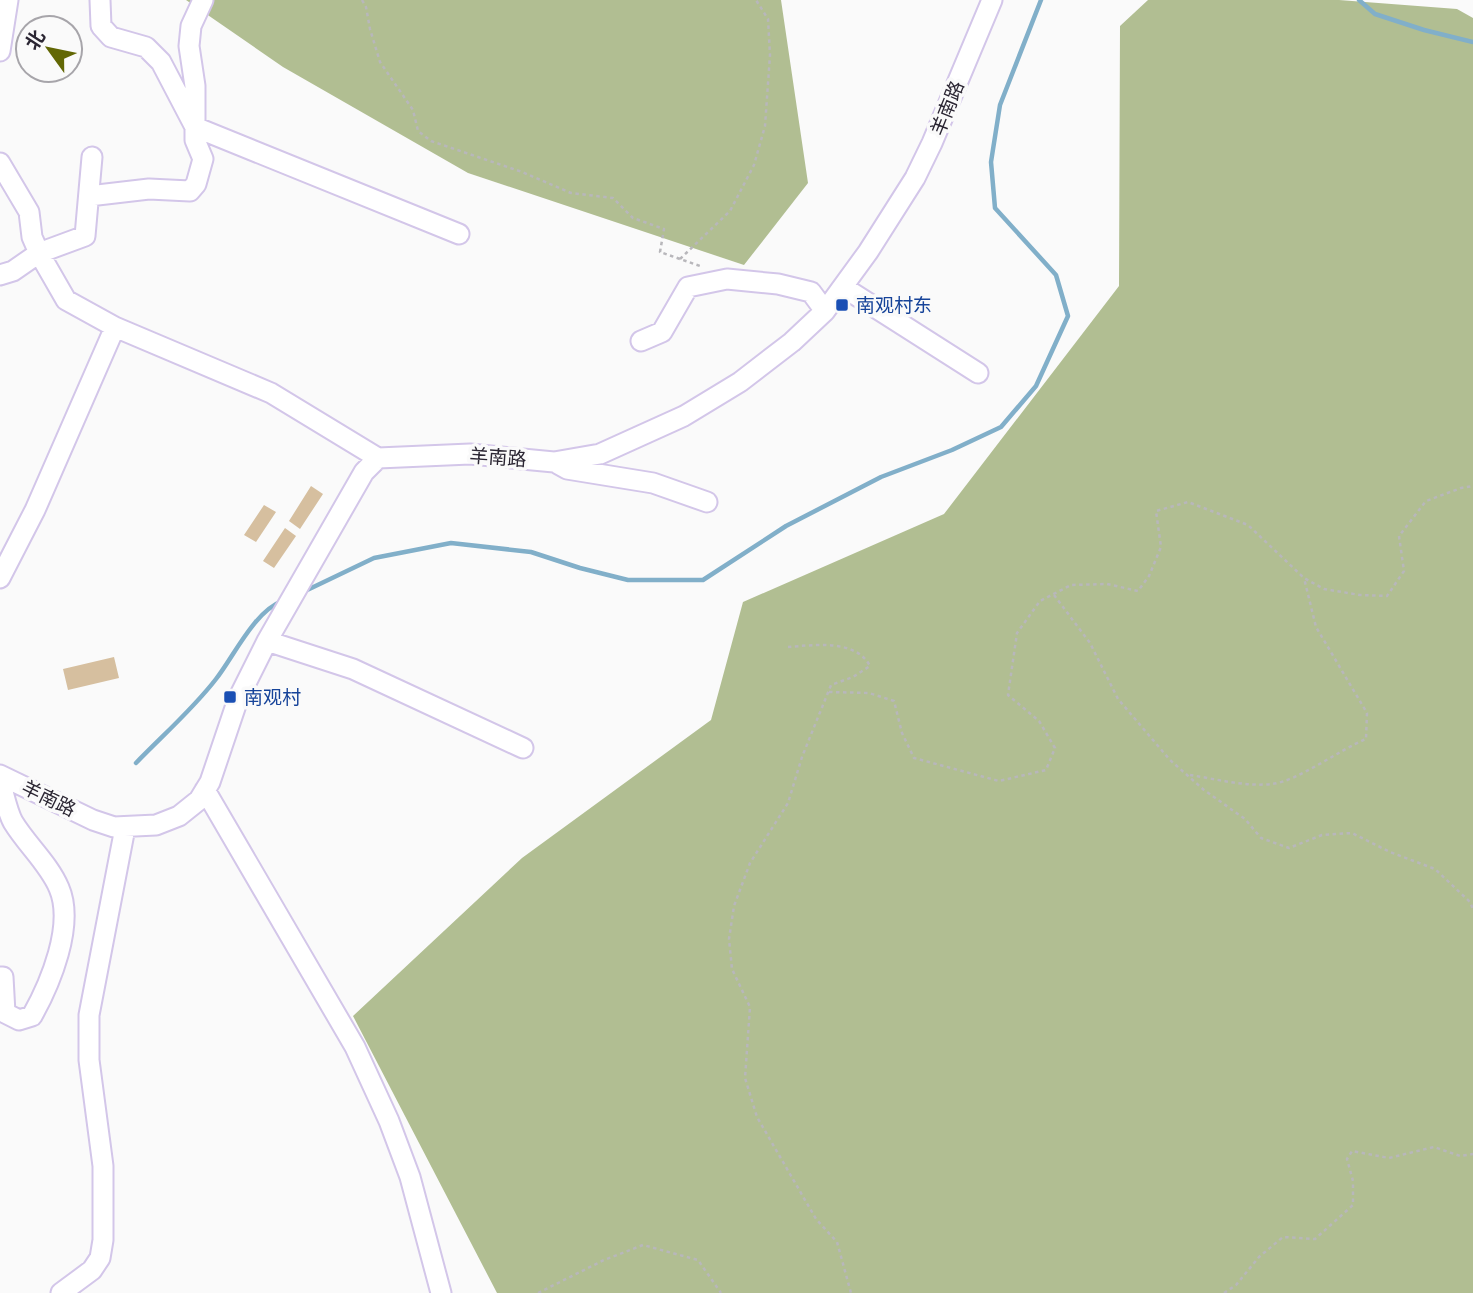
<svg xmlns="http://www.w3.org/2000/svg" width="1473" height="1293" font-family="Montserrat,'Noto Sans SC',sans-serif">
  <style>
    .forest { fill: #b1be92 }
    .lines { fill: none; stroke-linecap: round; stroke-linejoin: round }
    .stream { stroke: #81afc9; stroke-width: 4.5 }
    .building { fill: #d6bf9f }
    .minor-casing { stroke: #d3c6e9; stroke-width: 23 }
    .path { stroke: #b8b7bb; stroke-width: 2.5; stroke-dasharray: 3.5 3.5; stroke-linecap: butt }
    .minor { stroke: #fff; stroke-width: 19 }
    .transit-dot { fill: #1a4fb4; stroke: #fafafa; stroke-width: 2.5 }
    .labels { text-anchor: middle; stroke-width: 7; stroke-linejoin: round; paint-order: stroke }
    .street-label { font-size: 19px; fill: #2b2633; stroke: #fafafa }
    .transit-label { font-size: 19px; fill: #164399; stroke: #fafafa; text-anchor: start }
  </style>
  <rect width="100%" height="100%" fill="#fafafa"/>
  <!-- forest -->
  <path class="forest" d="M186 0H781L808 183 744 265 468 173 283 67Z
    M1148 0H1339L1457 9 1473 18V1293H497L353 1016 522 858 711 720 743 602 944 514 1119 286 1120 26Z"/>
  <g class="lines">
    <!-- stream -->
    <path class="stream" d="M1359 0 1375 14 1424 30 1473 42
      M303 592 374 558 451 543 531 552 580 568 628 580H703L786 526 881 477 952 450 1001 427 1036 386 1068 316 1056 275 995 208 991 162 1000 105 1041 0
      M136 763C162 736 193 709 216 679 234 656 254 612 282 601"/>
  </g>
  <!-- building -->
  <path class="building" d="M311 486 323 494 300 529 289 521Z
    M264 505 276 512 256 542 244 535Z
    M285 528 296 536 274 568 263 561Z
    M114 657 119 678 68 690 63 669Z"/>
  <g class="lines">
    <!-- minor casing -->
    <g class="minor-casing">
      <path id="minor" d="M100 0 101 26 111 37 146 47 161 62 195 127 459 234
        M0 51 8 0
        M0 163 29 212 32 237 39 253 66 300 115 327 35 510 0 578
        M89 196 149 189 190 191 196 184 203 159 195 140V86L189 46 191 26 203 0
        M0 275 13 271 39 253 85 236 92 157
        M843 287 978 373
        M115 327 271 393 378 458
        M641 341 662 332 688 287 727 279 778 284 811 292 825 311
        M558 464 567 469 653 483 707 502
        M267 641 353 669 523 748
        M0 775 93 820 114 827 156 825 179 816 199 800 210 782 238 699 267 641 364 472 378 458 470 454 554 462 600 454 684 416 740 382 792 342 825 311 868 252 915 178 932 143 992 0
        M0 781C4 794 7 811 13 822 27 845 49 864 59 888 75 925 50 984 32 1016L19 1020 5 1013 3 977H0
        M205 790 355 1047 389 1121 410 1177 441 1293
        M61 1293 92 1270 100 1258 103 1240V1166L89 1060V1015L125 828"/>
    </g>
    <!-- path -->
    <path class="path" d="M362 0 366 7 370 29 380 62 413 110 418 131 431 141 522 172 571 193 613 198 633 218 664 229 660 252 703 267
      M680 259 730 211 754 165 765 126 770 55 768 19 756 0
      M1054 595 1090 643 1118 699 1170 760 1204 790 1245 819 1261 838 1289 848 1322 835 1352 833 1390 852 1435 869 1470 902 1473 909
      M788 647C814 645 856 639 870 666L853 677 831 685 802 757 788 803 750 863 734 906 729 939 732 969 750 1007 745 1078 757 1117 816 1219 837 1242 851 1293
      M829 692 869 693 894 701 902 733 914 758 999 781 1046 770 1055 748 1039 721 1008 695 1017 633 1040 601 1071 585 1107 584 1138 591 1149 576 1161 547 1156 511 1188 502 1248 525 1304 578 1324 589 1360 595 1387 596 1404 571 1399 536 1426 501 1461 488 1473 486
      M1190 775C1216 779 1246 787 1272 784 1298 781 1339 750 1366 739L1367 713 1316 627 1304 578
      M538 1293 604 1260 643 1245 698 1260 721 1293
      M1224 1293 1236 1285 1259 1257 1283 1237 1315 1239 1353 1205V1181L1347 1159 1352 1151 1389 1158 1434 1147 1460 1156 1473 1154"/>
    <!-- minor -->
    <use href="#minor" class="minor"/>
  </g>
  <!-- markers -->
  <g class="transit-dot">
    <rect x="835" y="298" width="14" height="14" rx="3.5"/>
    <rect x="223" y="690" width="14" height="14" rx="3.5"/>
  </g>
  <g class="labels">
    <!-- street labels -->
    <g class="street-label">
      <text transform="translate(947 108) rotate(-68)" y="7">羊南路</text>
      <text transform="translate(498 457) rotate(4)" y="7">羊南路</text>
      <text transform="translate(49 798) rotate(26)" y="7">羊南路</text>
    </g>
    <!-- transit labels -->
    <g class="transit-label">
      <text x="856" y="312">南观村东</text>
      <text x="244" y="704">南观村</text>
    </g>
  </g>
  <!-- north arrow -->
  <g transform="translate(49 49) rotate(303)"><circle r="33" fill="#fafafa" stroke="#a7a5aa" stroke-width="2"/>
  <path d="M0-5L12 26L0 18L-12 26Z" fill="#626704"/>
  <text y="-10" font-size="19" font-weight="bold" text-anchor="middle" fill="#2b2633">北</text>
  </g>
</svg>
